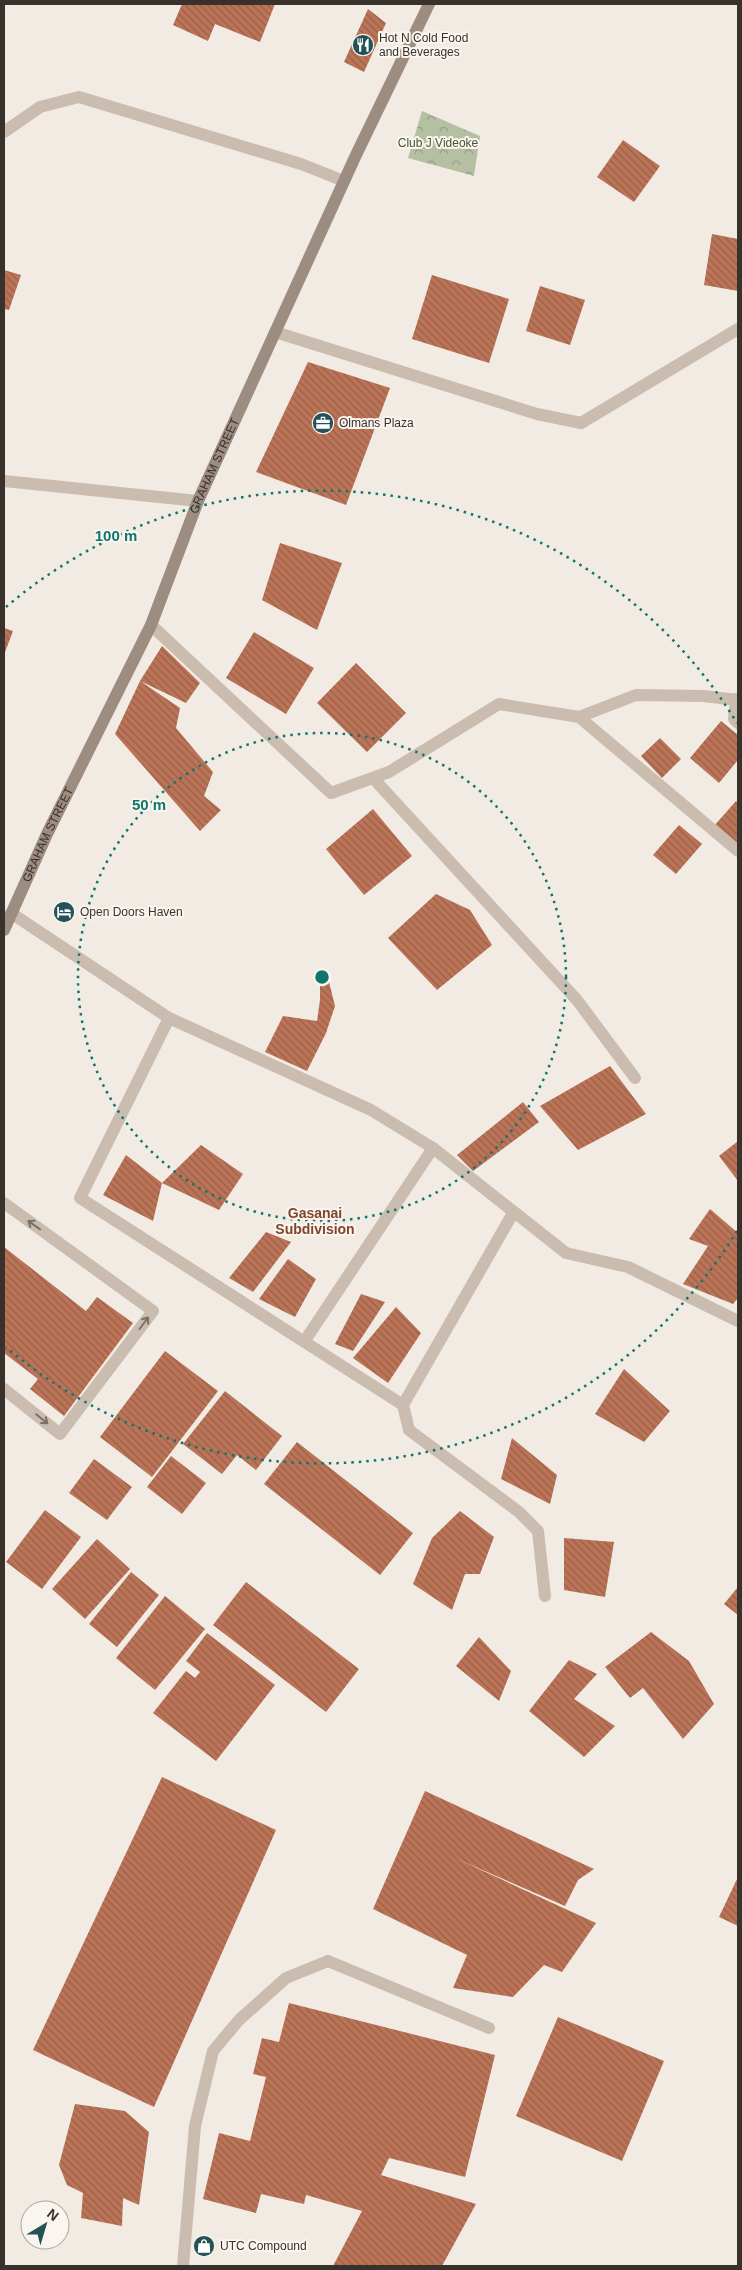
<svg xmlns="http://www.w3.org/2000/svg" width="742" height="2270" font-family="Helvetica,sans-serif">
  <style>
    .park { fill: url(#park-crowns) }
    .building { fill: url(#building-back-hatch) }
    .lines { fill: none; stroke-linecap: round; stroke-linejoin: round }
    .lane { stroke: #cabcaf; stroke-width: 12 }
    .street { stroke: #cabcaf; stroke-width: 12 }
    .secondary { stroke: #9d8c80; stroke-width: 12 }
    .oneway { stroke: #7a7067 }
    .ring { fill: none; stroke: #0f766e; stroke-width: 2.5; stroke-dasharray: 2.5 5 }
    .labels { text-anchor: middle; stroke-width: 4; stroke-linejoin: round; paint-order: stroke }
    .poi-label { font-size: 12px; fill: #39312c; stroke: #faf5ef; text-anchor: start }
    .park-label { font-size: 12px; fill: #475532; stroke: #faf5ef }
    .street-label { font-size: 12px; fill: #39312c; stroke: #faf5ef }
    .neighbourhood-label { font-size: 14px; font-weight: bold; fill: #81442c; stroke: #faf5ef }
    .centre { fill: #0f766e; stroke: #faf5ef; stroke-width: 2.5 }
    .ring-label { font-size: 15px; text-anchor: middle; font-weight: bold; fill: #0f766e; stroke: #faf5ef; stroke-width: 4; stroke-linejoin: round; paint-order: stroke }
  </style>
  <defs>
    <pattern id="park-crowns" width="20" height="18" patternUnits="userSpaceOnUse" patternTransform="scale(1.25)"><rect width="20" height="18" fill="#b5c0a3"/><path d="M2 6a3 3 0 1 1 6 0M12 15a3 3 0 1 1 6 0" fill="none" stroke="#949d85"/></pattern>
    <pattern id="building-back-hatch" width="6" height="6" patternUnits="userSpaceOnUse" patternTransform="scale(1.25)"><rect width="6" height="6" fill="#bb7457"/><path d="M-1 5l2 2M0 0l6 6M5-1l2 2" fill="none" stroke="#996048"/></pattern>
  </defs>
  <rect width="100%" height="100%" fill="#f2ebe3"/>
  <!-- park -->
  <path class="park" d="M422 111 480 136 474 176 408 158Z"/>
  <!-- building -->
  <path class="building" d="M182 4H275L260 42 215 24 208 41 173 25Z
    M368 9 386 23 364 72 344 62Z
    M623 140 660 166 634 202 597 177Z
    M712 234 738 239V291L704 285Z
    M4 270 21 275 9 310 4 309Z
    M432 275 509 299 489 363 412 339Z
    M540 286 585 300 570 345 526 331Z
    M308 362 390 388 346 505 256 472Z
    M280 543 342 563 317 630 262 600Z
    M4 628 13 631 4 655Z
    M254 632 314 668 286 714 226 678Z
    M162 646 200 683 186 703 140 681Z
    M356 663 406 713 367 752 317 703Z
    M140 681 180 708 176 728 213 772 204 796 221 810 200 831 115 734Z
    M721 721 738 735V760L719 783 690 758Z
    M660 738 681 759 662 778 641 756Z
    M736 801 738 803V848L714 826Z
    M373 809 412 856 364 895 326 849Z
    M679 825 702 844 676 874 653 855Z
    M436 894 470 910 492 945 437 990 388 938Z
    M320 980 329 982 335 1006 326 1033 307 1071 265 1052 283 1016 317 1021 320 1000Z
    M610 1066 646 1114 578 1150 540 1106Z
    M523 1102 539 1122 473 1171 457 1155Z
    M738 1141V1181L719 1156Z
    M201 1145 243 1174 219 1210 162 1183Z
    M126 1155 162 1183 153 1221 103 1195Z
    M710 1209 738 1233V1298L733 1304 683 1284 708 1246 689 1239Z
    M266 1232 291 1242 253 1292 229 1278Z
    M4 1247 86 1311 97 1297 133 1323 64 1416 30 1389 38 1379 4 1353Z
    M288 1259 316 1279 295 1317 259 1299Z
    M361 1294 385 1302 353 1351 335 1344Z
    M396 1307 421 1333 388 1383 353 1358Z
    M165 1351 218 1391 152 1477 100 1437Z
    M624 1369 670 1411 644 1442 595 1414Z
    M225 1391 282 1436 256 1470 237 1455 222 1474 183 1444Z
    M512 1438 557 1475 550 1504 501 1479Z
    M297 1442 413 1533 380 1575 264 1484Z
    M171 1456 206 1483 182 1514 147 1487Z
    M94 1459 132 1487 107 1520 69 1493Z
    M45 1510 81 1537 42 1589 6 1562Z
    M460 1511 494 1537 480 1574H465L452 1610 413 1584 432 1538Z
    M564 1538 614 1542 605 1597 564 1590Z
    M97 1539 130 1569 85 1619 52 1589Z
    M131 1572 159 1595 117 1647 89 1624Z
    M246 1582 359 1669 326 1712 213 1625Z
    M738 1587V1615L724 1604Z
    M165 1596 205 1629 155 1690 116 1658Z
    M651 1632 689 1661 714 1704 683 1739 643 1688 630 1698 605 1667Z
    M207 1633 275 1685 216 1761 153 1713 186 1671 195 1678 200 1672 186 1661Z
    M479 1637 511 1671 499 1701 456 1666Z
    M569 1660 597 1674 574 1699 615 1726 584 1757 529 1711Z
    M162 1777 276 1830 154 2107 33 2050Z
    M425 1791 594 1869 578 1880 565 1906 455 1858 596 1923 562 1972 544 1965 513 1997 453 1988 467 1955 373 1909Z
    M738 1877V1926L719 1917Z
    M289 2003 495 2055 465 2177 389 2158 381 2175 476 2204 442 2266H333L362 2211 306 2195 304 2204 261 2194 256 2213 203 2199 219 2133 250 2141 266 2077 253 2074 262 2038 279 2042Z
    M558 2017 664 2061 622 2161 516 2116Z
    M75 2104 125 2111 149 2132 139 2205 123 2198 122 2226 81 2218 83 2193 67 2185 59 2165Z"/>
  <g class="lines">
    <!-- lane -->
    <path class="lane" d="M4 132 40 107 79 97 301 164 344 181
      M275 332 537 414 581 423
      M4 481 198 501
      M169 1018 80 1198 403 1405
      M4 1203 153 1311 60 1434 4 1389
      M304 1342 433 1148
      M183 2266 195 2126 213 2051 239 2020 286 1978 328 1961"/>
    <!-- street -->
    <path class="street" d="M581 423 738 329
      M151 625 331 793 389 772 499 704 579 717 636 695 703 696 738 700
      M736 699 734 719 738 723
      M579 717 738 851
      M373 778 577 1000 635 1078
      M11 913 169 1018 371 1110 433 1148 566 1253 628 1267 738 1321
      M513 1213 403 1405 409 1430 519 1512 538 1531 545 1596
      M328 1961 489 2028"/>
    <!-- secondary -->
    <path class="secondary" id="s1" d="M4 930 47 834 151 625 198 501 356 155 429 4"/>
  </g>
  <!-- one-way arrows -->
  <defs><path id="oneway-shaft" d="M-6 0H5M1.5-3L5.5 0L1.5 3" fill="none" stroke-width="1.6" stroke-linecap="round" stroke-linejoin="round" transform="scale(1.25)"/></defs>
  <g class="oneway">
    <use href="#oneway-shaft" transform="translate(34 1225) rotate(-144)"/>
    <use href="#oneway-shaft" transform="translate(144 1323) rotate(-53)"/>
    <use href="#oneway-shaft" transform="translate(42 1419) rotate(39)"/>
  </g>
  <!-- distance rings -->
  <g class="ring">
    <circle cx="322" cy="977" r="244"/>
    <path d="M737 1231A487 487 0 0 1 6 1347M6 607A487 487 0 0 1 737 723"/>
  </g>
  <!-- icons -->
  <defs>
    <g id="restaurant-disc" transform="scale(1.125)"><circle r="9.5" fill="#255257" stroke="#faf5ef"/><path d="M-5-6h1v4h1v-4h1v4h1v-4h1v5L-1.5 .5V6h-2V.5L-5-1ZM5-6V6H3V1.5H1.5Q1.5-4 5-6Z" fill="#fff"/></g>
    <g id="office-disc" transform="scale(1.125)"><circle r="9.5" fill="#255257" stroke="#faf5ef"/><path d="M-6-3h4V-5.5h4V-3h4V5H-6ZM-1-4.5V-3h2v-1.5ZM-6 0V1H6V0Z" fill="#fff"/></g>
    <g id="hotel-disc" transform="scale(1.125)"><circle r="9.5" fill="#255257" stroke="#faf5ef"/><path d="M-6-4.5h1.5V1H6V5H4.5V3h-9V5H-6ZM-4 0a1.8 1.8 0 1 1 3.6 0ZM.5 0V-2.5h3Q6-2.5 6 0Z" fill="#fff"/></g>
    <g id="shop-disc" transform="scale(1.125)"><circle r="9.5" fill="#255257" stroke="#faf5ef"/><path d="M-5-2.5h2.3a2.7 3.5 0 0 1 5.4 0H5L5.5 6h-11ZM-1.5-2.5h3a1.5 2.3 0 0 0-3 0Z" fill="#fff"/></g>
  </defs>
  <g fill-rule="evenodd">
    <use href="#restaurant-disc" x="363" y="45"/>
    <use href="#office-disc" x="323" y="423"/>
    <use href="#hotel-disc" x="64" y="912"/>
    <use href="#shop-disc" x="204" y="2246"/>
  </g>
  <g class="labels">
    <!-- poi labels -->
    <g class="poi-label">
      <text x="379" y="42">Hot N Cold Food<tspan x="379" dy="14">and Beverages</tspan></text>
      <text x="339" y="427">Olmans Plaza</text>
      <text x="80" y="916">Open Doors Haven</text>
      <text x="220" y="2250">UTC Compound</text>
    </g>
    <!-- park labels -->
    <g class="park-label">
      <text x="438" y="147">Club J Videoke</text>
    </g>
    <!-- street labels -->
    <g class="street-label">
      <text dy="4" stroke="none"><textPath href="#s1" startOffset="510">GRAHAM STREET</textPath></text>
      <text dy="4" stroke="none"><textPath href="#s1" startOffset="105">GRAHAM STREET</textPath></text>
    </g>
    <!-- neighbourhood labels -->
    <g class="neighbourhood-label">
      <text x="315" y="1218">Gasanai<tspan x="315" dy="16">Subdivision</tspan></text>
    </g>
  </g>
  <circle cx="322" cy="977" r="8" class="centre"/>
  <g class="ring-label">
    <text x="116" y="541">100 m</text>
    <text x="149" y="810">50 m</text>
  </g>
  <!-- border -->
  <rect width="742" height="2270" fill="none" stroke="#39312c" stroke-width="10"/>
  <!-- north arrow -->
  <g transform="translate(45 2225) rotate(38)"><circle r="24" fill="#faf5ef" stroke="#ada7a1"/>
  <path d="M0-4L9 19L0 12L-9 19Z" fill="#255257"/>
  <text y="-8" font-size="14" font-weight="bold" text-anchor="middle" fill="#39312c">N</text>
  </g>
</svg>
